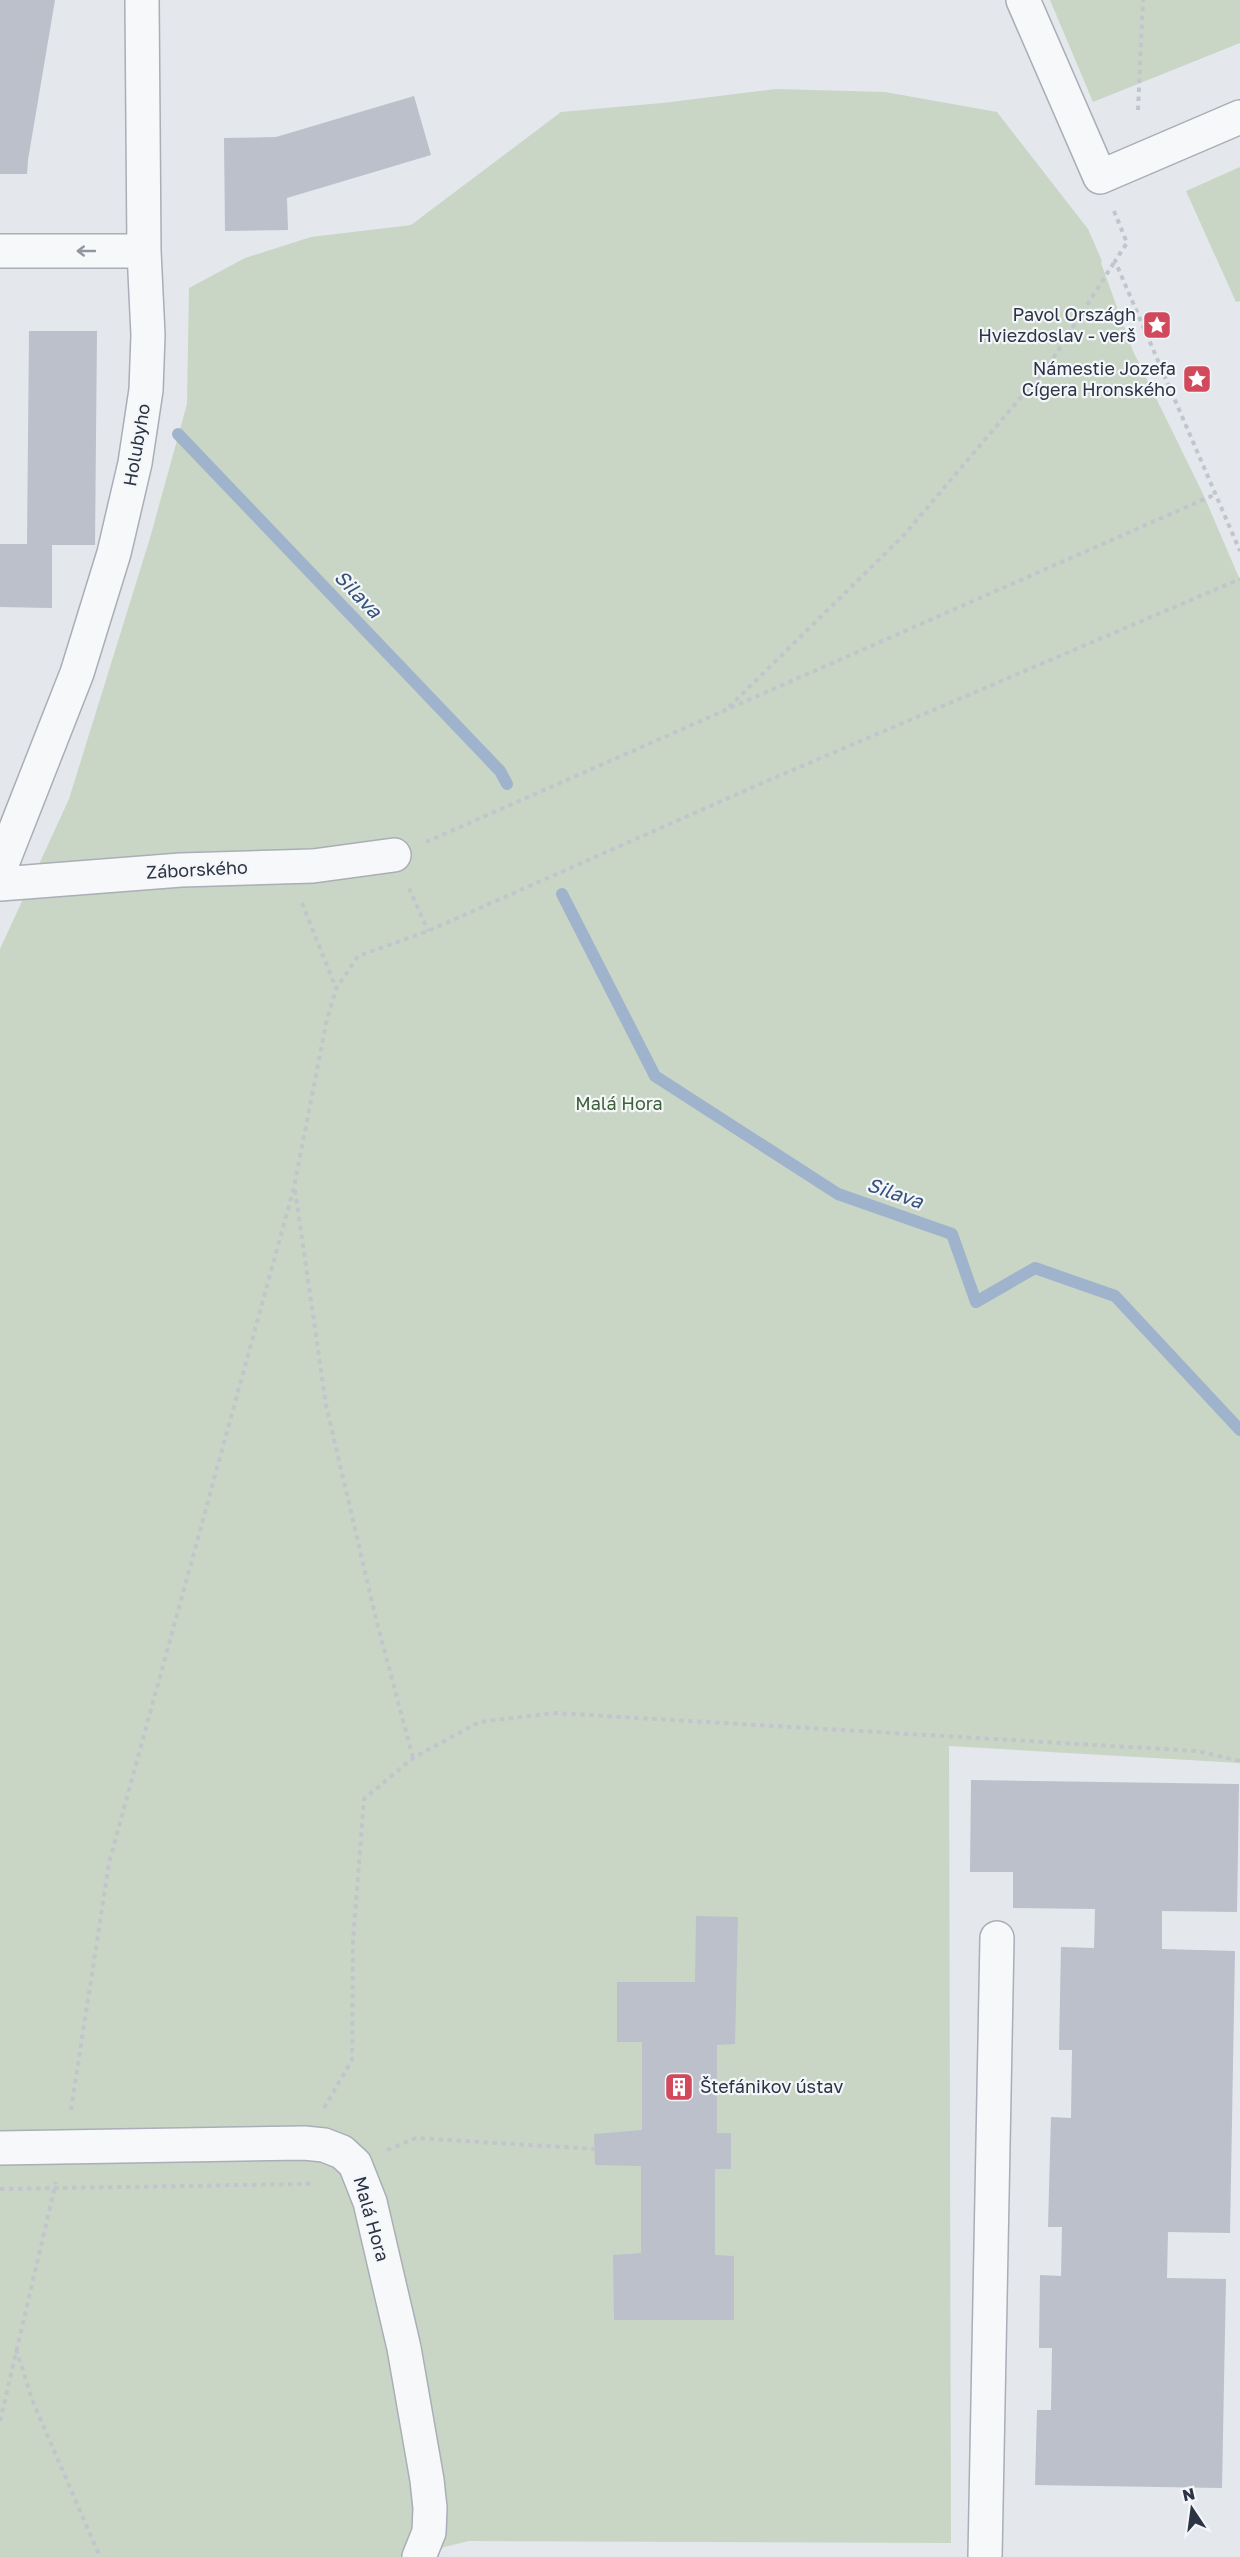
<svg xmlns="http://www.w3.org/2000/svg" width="1240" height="2557" font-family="'Golos Text',sans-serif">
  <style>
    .green { fill: #c9d6c5 }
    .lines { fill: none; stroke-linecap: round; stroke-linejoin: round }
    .stream { stroke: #9fb4cc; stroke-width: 12 }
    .building { fill: #bbc0ca }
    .minor-casing { stroke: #a9aeb7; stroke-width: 36 }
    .path { stroke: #c2c5cb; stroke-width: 4; stroke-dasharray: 4.5 4.5; stroke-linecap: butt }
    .minor { stroke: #f7f8fa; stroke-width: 33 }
    .oneway { stroke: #9196a0 }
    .labels { text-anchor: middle; stroke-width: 4.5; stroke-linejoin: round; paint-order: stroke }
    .poi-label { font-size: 18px; fill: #2b3445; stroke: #f4f6f9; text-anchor: end }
    .street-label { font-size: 18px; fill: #2b3445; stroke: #f4f6f9 }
    .park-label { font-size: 18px; fill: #3f6138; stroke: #f4f6f9 }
    .water-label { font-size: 20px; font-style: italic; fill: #34527a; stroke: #f4f6f9 }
  </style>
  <rect width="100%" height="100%" fill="#e4e7ec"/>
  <!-- green -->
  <path class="green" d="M1050 0H1240V43L1093 102Z
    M776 89 885 92 997 112 1088 229 1102 261 1101 263 1133 351 1204 496 1240 580V1763L949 1746 951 2543 469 2541 403 2557H0V949L69 799 150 538 187 404 189 288 245 258 311 237 411 225 561 112 662 103Z
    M1240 167V301L1236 302 1186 191Z"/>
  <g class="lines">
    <!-- stream -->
    <path class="stream" d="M178 434 500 771 507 784
      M562 894 655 1076 838 1194 952 1234 976 1302 1035 1268 1115 1296 1240 1430"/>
  </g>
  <!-- building -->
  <path class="building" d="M0 0H55L28 160 27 174H0Z
    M414 96 431 155 287 198 288 230 225 231 224 138 276 137Z
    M29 331H97L95 545H52V608L0 607V544H27Z
    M971 1780 1239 1784 1237 1912 1162 1911V1949L1235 1951 1230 2233 1168 2232 1167 2278 1226 2279 1222 2488 1035 2485 1037 2410H1051L1052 2348H1039L1040 2275 1061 2276 1062 2227H1048L1051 2117 1071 2118 1072 2050H1059L1061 1947 1094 1948 1095 1909 1013 1908V1872H970Z
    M696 1916 738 1917 735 2044 717 2045V2133H731V2169H715V2255L734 2256V2320H614L613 2255 641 2253V2166L595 2165 594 2134 642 2130V2042H617V1982H695Z"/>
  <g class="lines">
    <!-- minor casing -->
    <g class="minor-casing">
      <path id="minor" d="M1023 0 1100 177 1240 117
        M0 251H144
        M0 869 77 673 114 553 135 463 146 390 148 335 144 251 142 0
        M0 884 181 870 313 866 394 855
        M0 2148 304 2143 324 2145 342 2152 355 2164 370 2202 404 2348 427 2480 430 2508 429 2532 419 2557
        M985 2557 997 1938"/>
    </g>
    <!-- path -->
    <path class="path" d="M1138 110 1143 0
      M1114 211 1127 243 1115 261 1240 551
      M729 707 904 535 1050 363 1115 261
      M426 842 1216 494
      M409 888 428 931
      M302 903 336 988
      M295 1190 326 1405 376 1619 413 1758
      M324 2108 352 2060 353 1941 364 1799 413 1758 479 1722 554 1713 1197 1751 1240 1761
      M71 2110 109 1863 294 1187 327 1019 336 989 358 956 428 931 760 784 1240 579
      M387 2150 416 2138 595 2149
      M0 2189 307 2184 314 2181
      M16 2349 33 2402 100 2557
      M0 2421 56 2182"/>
    <!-- minor -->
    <use href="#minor" class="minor"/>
  </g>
  <!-- one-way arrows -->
  <defs><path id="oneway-shaft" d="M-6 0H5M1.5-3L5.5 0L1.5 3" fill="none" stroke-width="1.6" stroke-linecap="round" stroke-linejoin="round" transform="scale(1.5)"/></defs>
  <use class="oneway" href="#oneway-shaft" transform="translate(86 251) rotate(180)"/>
  <!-- icons -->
  <defs>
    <g id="sight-square" transform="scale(1.5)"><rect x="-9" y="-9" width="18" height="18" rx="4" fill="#d1495b" stroke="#f4f6f9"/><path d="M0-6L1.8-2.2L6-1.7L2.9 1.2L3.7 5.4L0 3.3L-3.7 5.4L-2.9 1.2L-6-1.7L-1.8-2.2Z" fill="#fff"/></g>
    <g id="building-square" transform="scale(1.5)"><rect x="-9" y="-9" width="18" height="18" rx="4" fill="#d1495b" stroke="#f4f6f9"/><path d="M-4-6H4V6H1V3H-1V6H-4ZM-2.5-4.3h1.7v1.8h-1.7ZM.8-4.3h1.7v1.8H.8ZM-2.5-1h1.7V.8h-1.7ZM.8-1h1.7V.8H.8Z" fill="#fff"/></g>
  </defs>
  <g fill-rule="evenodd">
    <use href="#sight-square" x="1157" y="325"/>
    <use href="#sight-square" x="1197" y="379"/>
    <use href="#building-square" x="679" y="2087"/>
  </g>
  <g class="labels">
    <!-- poi labels -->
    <g class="poi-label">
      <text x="1136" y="321">Pavol Országh<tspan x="1136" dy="21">Hviezdoslav - verš</tspan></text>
      <text x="1176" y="375">Námestie Jozefa<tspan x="1176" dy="21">Cígera Hronského</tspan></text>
      <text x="700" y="2093" text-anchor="start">Štefánikov ústav</text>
    </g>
    <!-- street labels -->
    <g class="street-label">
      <text transform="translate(137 445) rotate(-80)" y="6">Holubyho</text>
      <text transform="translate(197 870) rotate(-3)" y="6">Záborského</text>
      <text transform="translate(371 2219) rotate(74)" y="6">Malá Hora</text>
    </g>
    <!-- park labels -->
    <g class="park-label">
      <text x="619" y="1110">Malá Hora</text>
    </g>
    <!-- water labels -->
    <g class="water-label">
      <text transform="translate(358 594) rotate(46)" y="7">Silava</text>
      <text transform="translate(895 1193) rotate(19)" y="7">Silava</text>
    </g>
  </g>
  <!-- north arrow -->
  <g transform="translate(1192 2509) rotate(347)" stroke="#f4f6f9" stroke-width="4.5" paint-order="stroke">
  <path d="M0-4.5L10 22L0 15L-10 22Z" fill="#2b3445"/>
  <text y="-9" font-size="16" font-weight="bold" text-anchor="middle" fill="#2b3445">N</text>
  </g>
</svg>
